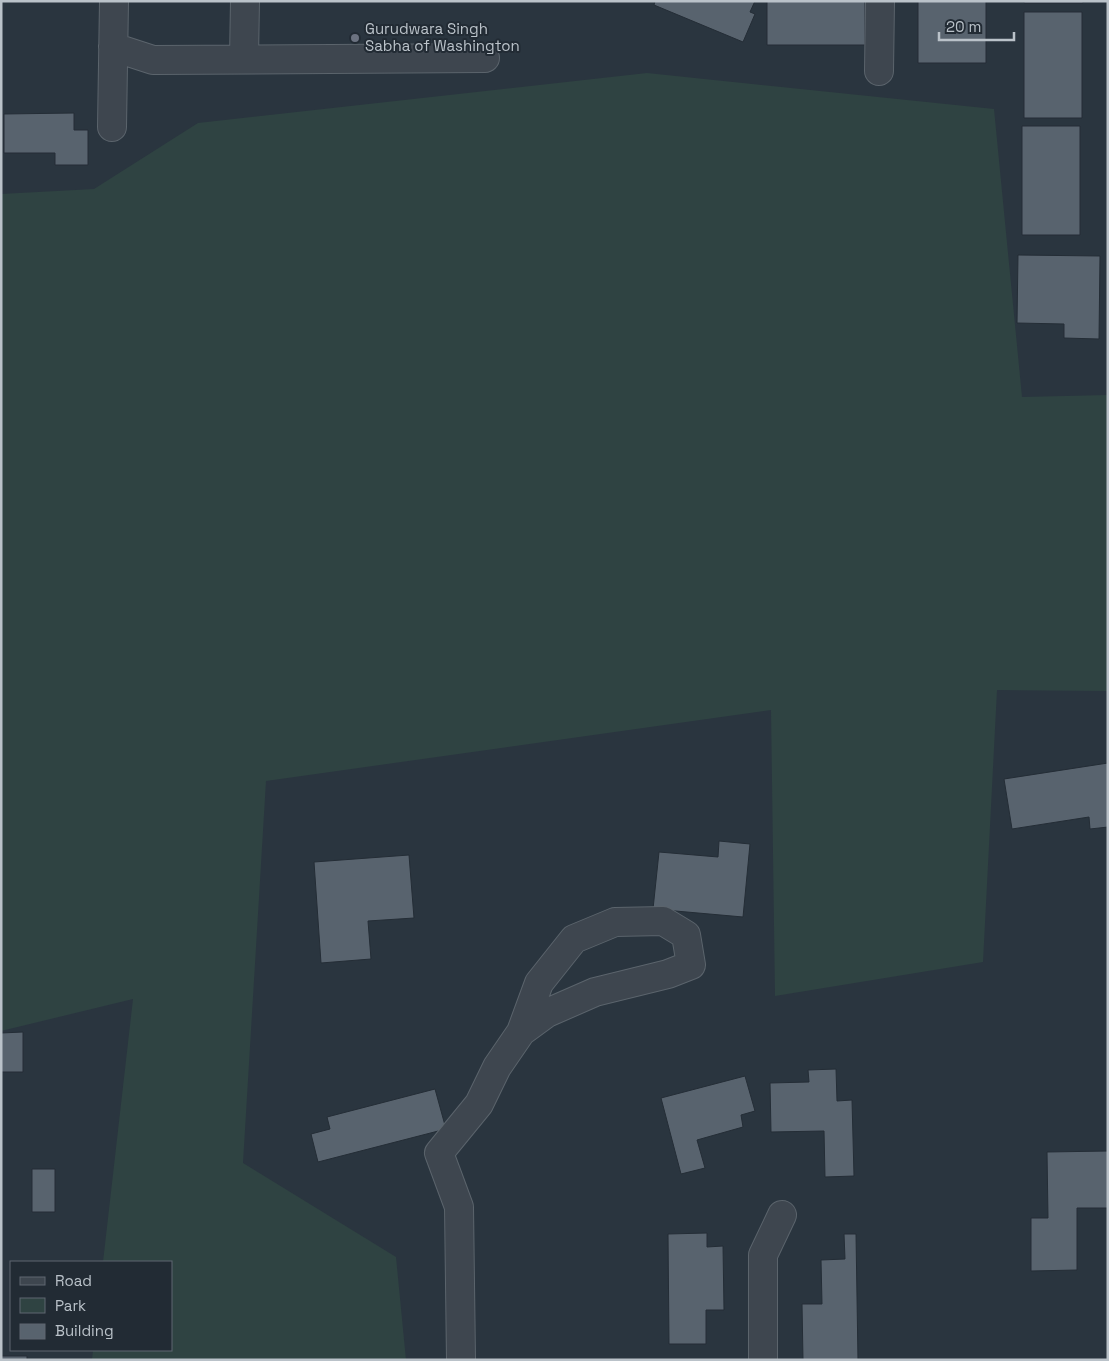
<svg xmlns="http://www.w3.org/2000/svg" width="1109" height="1361" font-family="'Space Grotesk',sans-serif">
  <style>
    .green { fill: #2f4342 }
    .building { fill: #58636e; stroke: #242d36 }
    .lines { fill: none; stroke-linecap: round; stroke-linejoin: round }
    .minor-casing { stroke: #5b646c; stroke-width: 30 }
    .minor { stroke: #3e464f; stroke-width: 28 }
    .worship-dot { fill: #6b7280; stroke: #222b34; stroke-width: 2 }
    .labels { text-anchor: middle; stroke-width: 4; stroke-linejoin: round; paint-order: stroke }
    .poi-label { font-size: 15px; fill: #bac2c9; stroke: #222b34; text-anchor: start }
  </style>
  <rect width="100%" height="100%" fill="#2a353f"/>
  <!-- green -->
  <path class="green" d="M647 73 994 109 1022 397 1108 395V691L997 690 983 962 775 996 771 710 266 781 243 1163 396 1257 406 1360H92L93 1350H171V1262H103L133 999 1 1031V194L94 189 198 123Z"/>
  <!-- building -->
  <path class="building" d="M655 1H755L750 12 755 14 743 42 654 5Z
    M767 1H865V45H767Z
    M918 1H986V63H918Z
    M1024 1H1083V3H1024Z
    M1024 12H1082V118H1024Z
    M74 113V130H88V165H55V153H4V114Z
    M1022 126H1080V235H1022Z
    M1018 255 1100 256 1099 339 1064 338V324L1017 323Z
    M1108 763V827L1090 829 1089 817 1012 829 1004 779Z
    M719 841 750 844 743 917 653 909 659 852 718 857Z
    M409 855 414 918 368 921 371 959 321 963 314 862Z
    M23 1032V1072H1V1033Z
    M836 1069 837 1101 852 1100 854 1176 825 1177 824 1131 771 1132 770 1083 809 1082 808 1070Z
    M745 1076 755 1111 741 1115 743 1127 697 1140 705 1168 681 1174 661 1098Z
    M435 1089 446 1129 318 1162 311 1134 330 1129 327 1117Z
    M1108 1151V1208H1077V1270L1031 1271V1218H1048L1047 1152Z
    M32 1169H55V1212H32Z
    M707 1233V1247L723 1246 724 1310H706V1344H669L668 1234Z
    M844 1234H856L858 1360H803L802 1304H822L821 1260 845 1259Z
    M1 1356H27V1360H1Z"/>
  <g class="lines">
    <!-- minor casing -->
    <g class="minor-casing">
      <path id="minor" d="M113 47 153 60 485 58
        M244 58 245 1
        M879 71 880 1
        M112 127 114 1
        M461 1360 459 1207 439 1153 479 1104 497 1067 521 1032 539 983 574 939 615 922 663 921 686 935 691 965 668 974 595 992 547 1013 521 1032
        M763 1360V1255L782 1215"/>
    </g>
    <!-- minor -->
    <use href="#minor" class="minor"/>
  </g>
  <!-- markers -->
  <circle class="worship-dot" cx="355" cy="38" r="5"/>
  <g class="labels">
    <!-- poi labels -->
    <g class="poi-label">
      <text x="365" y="34">Gurudwara Singh<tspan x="365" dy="17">Sabha of Washington</tspan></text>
    </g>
  </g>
  <!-- border -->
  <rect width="1109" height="1361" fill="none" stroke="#bac2c9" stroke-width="5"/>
  <!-- legend -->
  <rect x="10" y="1261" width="162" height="90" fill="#222b34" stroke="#5f6770"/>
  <rect x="20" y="1277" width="25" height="8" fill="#3e464f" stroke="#5f6770"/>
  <text x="55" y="1286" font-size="15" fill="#bac2c9">Road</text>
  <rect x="20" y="1298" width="25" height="15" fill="#2f4342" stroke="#5f6770"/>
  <text x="55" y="1311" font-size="15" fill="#bac2c9">Park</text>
  <rect x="20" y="1324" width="25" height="15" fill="#58636e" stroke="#5f6770"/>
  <text x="55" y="1336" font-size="15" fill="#bac2c9">Building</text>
  <!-- scale -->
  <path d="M939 32v8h75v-8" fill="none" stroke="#bac2c9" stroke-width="2.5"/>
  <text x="946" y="32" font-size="15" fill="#bac2c9" stroke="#222b34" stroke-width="4" paint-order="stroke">20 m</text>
</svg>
